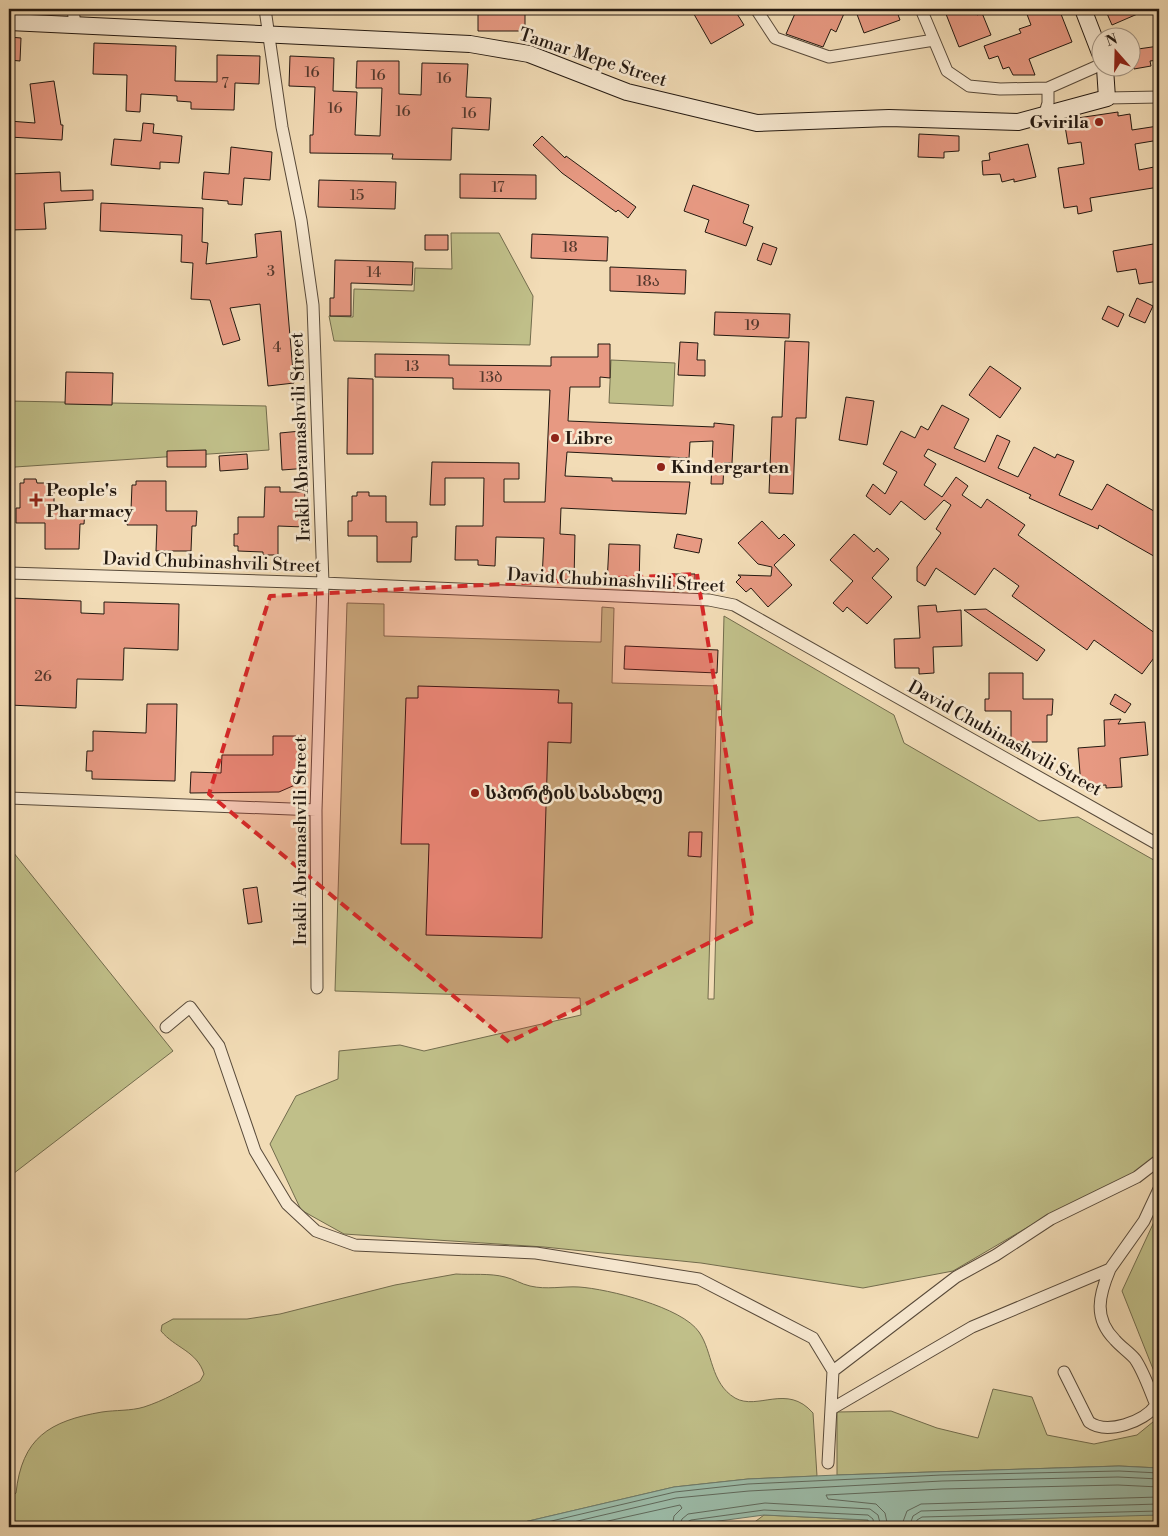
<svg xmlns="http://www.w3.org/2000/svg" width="1168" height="1536" font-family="'Libre Bodoni','Noto Serif Georgian',serif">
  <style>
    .green { fill: #c0bf89; stroke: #726c4d }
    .water { fill: #9cbca9; stroke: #6c7b6c }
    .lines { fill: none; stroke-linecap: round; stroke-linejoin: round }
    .shore { stroke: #606a5d; stroke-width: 1 }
    .building { fill: #e79982; stroke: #241911 }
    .street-casing { stroke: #584a3a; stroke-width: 13 }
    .secondary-casing { stroke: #241911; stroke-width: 18 }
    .street { stroke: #f7e8d0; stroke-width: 11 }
    .secondary { stroke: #f7e8d0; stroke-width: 16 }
    .marked { fill: #d62828; fill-opacity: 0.2; stroke: #d62828; stroke-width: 4; stroke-dasharray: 10 6; stroke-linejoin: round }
    .poi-dot { fill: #8f2418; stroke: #f7e8d0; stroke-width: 2 }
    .labels { text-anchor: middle; stroke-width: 5; stroke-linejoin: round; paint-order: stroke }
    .number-label { font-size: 15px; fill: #55392d }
    .street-label { font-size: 18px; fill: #241911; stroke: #f7e8d0 }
    .poi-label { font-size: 18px; font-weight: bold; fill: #241911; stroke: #f7e8d0; text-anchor: start }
  </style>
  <rect width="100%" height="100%" fill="#f2dcb6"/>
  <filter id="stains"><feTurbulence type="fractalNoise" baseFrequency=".004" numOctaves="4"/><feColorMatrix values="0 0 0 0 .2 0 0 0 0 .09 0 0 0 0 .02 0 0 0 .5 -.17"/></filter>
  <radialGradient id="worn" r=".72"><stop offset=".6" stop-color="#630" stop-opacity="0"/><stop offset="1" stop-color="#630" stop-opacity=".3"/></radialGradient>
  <!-- green -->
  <path class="green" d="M451 233H499L533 296 530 345 334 341 329 316 353 317 354 289 414 291 415 268 452 269Z
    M611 360 675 363 673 406 609 403Z
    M9 401 266 406 269 450 15 467 9 479Z
    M347 603 384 604V636L596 642H601L602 607 614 608 612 683 717 686 708 999H714L724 616 894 715 904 743 1039 821 1078 817 1159 863V1152L1135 1176 1045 1217 953 1271 863 1288 701 1263 544 1247 344 1234 301 1210 270 1144 296 1096 338 1079 339 1051 400 1045 424 1051 581 1015 580 998 335 991Z
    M9 847 173 1051 9 1177Z
    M1159 1205V1384L1122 1291 1153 1224Z
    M456 1274C471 1275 490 1273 505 1277 514 1279 521 1284 530 1286 547 1290 563 1286 579 1287 608 1289 682 1307 699 1332 713 1352 710 1383 735 1398 758 1411 787 1383 813 1413L817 1476 748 1479 674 1487 503 1527H9V1498L16 1493C22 1438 49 1421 102 1412 115 1410 131 1411 144 1407 163 1401 182 1390 200 1381L204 1374C197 1351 175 1348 161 1331L162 1325 173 1319H247L280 1314 395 1285Z
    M993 1389 1032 1397 1047 1435 1094 1444 1137 1435 1159 1417V1468L1119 1466 837 1475V1412L891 1411 937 1428 978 1438Z
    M764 1515 868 1520 870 1527H748Z
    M1138 1515H1159V1527H919L921 1522Z"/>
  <!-- water -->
  <path class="water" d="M1119 1466 1159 1468V1515L922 1522 919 1527H870L868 1520 764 1515 674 1527H503L674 1487 748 1479 837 1475Z"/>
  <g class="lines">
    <!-- shore -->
    <path class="shore" d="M526 1527 675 1492 748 1484 942 1475 1119 1471 1159 1473
      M552 1527 676 1498 749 1491 942 1481 1118 1477 1159 1479
      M581 1527 680 1505 682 1508 674 1516 672 1527
      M679 1527 682 1519 688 1514 765 1503 870 1509 878 1515 881 1527
      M686 1527 687 1522 691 1520 764 1510 868 1515 873 1519 874 1527
      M888 1527 885 1513 876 1504 828 1499 826 1495 942 1489 1118 1485 1159 1487
      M901 1527 907 1511 921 1504 1159 1497
      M909 1527 913 1516 921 1511 1159 1504
      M915 1527 917 1520 922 1517 1159 1511"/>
  </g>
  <!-- building -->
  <path class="building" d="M478 9H525V31H478Z
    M691 9H734L744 25 711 44Z
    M797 9H846L836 32 831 29 823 47 786 34Z
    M855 9H896L900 20 864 33Z
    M944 9H975L977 15 982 13 991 35 959 47Z
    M1025 9H1059L1072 42 1029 59 1035 75H1013L1009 67 1003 69 998 56 989 59 984 46 1021 33 1019 29 1031 25Z
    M1105 9H1149L1112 25Z
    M9 37 21 38 20 61 9 60Z
    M94 43 176 46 175 81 217 82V55L260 56 259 84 235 83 234 110 191 109V102L177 101V96L141 94 140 112 126 111 127 75 93 74Z
    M1159 46V60L1150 61 1151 66 1134 69 1131 50Z
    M290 56 334 58 333 91 357 92 355 135 380 136 382 88H356L357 61H399V94L421 95 422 63 468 64 466 97 491 98 489 130 452 128 451 160 392 159 393 154 310 153V135H313L315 87 289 86Z
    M54 81 61 125H63L62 140 9 137V121L35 123 30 84Z
    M1118 112V116L1130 114 1132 130 1158 126 1159 140 1135 144 1139 170 1159 166V187L1090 198 1092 211 1078 214 1077 206 1064 208 1058 168 1084 164 1081 142 1068 144 1064 120Z
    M143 123 154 124 153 133 182 136 179 163 160 162V169L111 165 114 139 141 141Z
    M919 134 959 136V151L944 152V158L918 157Z
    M542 136 565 158 566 156 636 207 628 218 618 210 616 212 562 173 533 145Z
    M1028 144 1036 177 1014 182V179L1002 182 1000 174 983 175 982 161 990 160 989 153Z
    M231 147 272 152 270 180 244 178 242 205 228 204V201L202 199 204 172 229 174Z
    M60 172 61 191 93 190V200L44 203 46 229 10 230 9 174Z
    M460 174 536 175V199L460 198Z
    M319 180 396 182 395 209 318 207Z
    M693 185 749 205 743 223 753 227 746 246 705 232 709 220 684 211Z
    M101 203 203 208 202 242 208 243 206 264 257 257 255 234 281 231 294 383 268 386 260 304 230 308 240 340 223 345 210 300 191 299 193 263 181 262 182 235 100 231Z
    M532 234 608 237 607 261 531 258Z
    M425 235H448V250H425Z
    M763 243 777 248 771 265 757 260Z
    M1159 243V281L1139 284 1136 269 1117 272 1113 251Z
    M335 260 413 262 412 285 351 283V316H330V298H334Z
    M610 267 686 270 685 294 610 291Z
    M1137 298 1153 306 1145 323 1129 316Z
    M1108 306 1124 314 1118 327 1102 319Z
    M715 312 790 314 789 338 714 335Z
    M785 341 809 342 806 418H796L793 494 769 493 772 417H782Z
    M680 342 698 343 697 360H705V376L678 375Z
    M598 344H610V378L600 377V387H570L568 421 714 427V423L734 425 732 463H724L723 484H711L713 441 690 442 689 458 567 452 565 476 612 478V481L690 482 686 514 561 508 560 534 575 535 574 580H542L544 538 496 537 495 566 478 565V560H455L456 526H483L484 478H445V505H430L432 462 519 463V479H504V502H545L550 390 453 389V378L375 377V354L449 355V365L551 366V357H598Z
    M990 366 1021 388 1000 418 969 395Z
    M66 372 113 373 112 405 65 404Z
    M348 378 373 379V454H347Z
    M846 397 874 401 867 445 839 440Z
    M942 405 969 419 954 448 985 462 997 435 1010 441 998 468 1018 477 1034 447 1055 458 1057 454 1074 461 1059 495 1092 510 1107 484 1159 514V559L1099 525 1098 529 1029 498 1031 495 928 449 924 456 936 464 924 485 942 497 956 477 968 486 962 495 981 508 987 499 1025 525 1018 535 1159 636V651L1142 674 1094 640 1087 650 1012 596 1019 586 994 568 975 595 936 568 925 586 917 581V567L941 533 936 529 951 505 944 500 925 520 901 501 890 515 866 496 873 484 885 494 897 472 883 464 901 431 915 438 921 426 928 430Z
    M301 431 302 446 307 445 309 468 282 470 280 433Z
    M206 450V467H167V451Z
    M247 454 248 469 220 471 219 456Z
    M24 479H36L37 483H54V509H85L84 524H80L79 549H45V523H16V508H20V483H24Z
    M136 481H166V511H197L196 526H192L191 551H156L157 525H127L128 510H131L132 485H136Z
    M265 487H280V492H305L304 527 278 526V555H263V552L238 551V546H234V534H238V517H264Z
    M357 492H369V496H386V522H417V537H412L411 562H377V536H348V521H352V496H357Z
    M762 521 779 539 784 534 795 545 774 565 792 585 768 607 751 588 746 592 736 582 741 577 738 575 771 576 772 567 758 564 738 543Z
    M677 534 702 539 699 553 674 548Z
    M854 534 874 552 877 548 889 559 872 578 892 597 867 624 847 607 843 612 833 603 853 581 830 560Z
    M609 544 640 545 639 585 607 584Z
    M670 574H695V587L670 586Z
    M11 598 81 601V613L104 614V602L179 604 178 650 124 648 123 680 77 679 76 708 9 705Z
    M936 605 937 612 961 610 962 646 933 647 934 673 919 674V668H895L894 639 920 638 918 606Z
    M986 609 1045 650 1037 661 964 610Z
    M625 646 718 650 717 673 624 669Z
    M989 673H1023V699H1053L1052 715H1047V742H1011V711H985V699H989Z
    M418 686 559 690 558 703H572L571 743 548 742 542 938 426 935 429 844H401L406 698H418Z
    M1115 694 1131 704 1125 713 1110 704Z
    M147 704H177L175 781 92 779V771H86L87 751H93V731L146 733Z
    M1121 719 1118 724 1145 722 1148 755 1120 758 1122 787 1106 788V785L1081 786 1078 748 1105 746 1104 720Z
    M273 736H302V771L295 785 279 792 190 793 191 772 221 773 222 755H273Z
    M689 832H702L701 857 688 856Z
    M257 887 262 922 248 924 243 889Z"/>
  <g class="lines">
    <!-- street casing -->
    <g class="street-casing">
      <path id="street" d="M73 9 75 25
        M265 9 282 127 301 220 313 305 323 583 316 810 317 988
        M756 9 775 38 829 57 934 40
        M921 9 947 71 969 86 1000 89 1048 88 1100 65
        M1107 98 1159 97
        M1044 116 1048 103V88
        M9 573 323 583 709 600 734 605 1159 845
        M9 798 316 810
        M166 1027 190 1007 219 1046 255 1151 287 1204 316 1231 355 1245 536 1253 699 1279 813 1338 833 1371 956 1277 996 1255 1051 1219 1137 1177 1159 1160
        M1064 1372 1089 1422C1107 1435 1144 1422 1156 1405 1150 1391 1144 1372 1135 1359 1129 1352 1121 1347 1115 1340 1093 1318 1099 1295 1110 1269
        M833 1408 972 1327 1110 1269 1144 1221 1159 1189
        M828 1463 833 1371"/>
    </g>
    <!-- secondary casing -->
    <g class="secondary-casing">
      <path id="secondary" d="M1083 9 1100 53
        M9 22 470 44 529 54 627 92 757 123 889 118 1018 122 1107 98 1105 68"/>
    </g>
    <!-- street -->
    <use href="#street" class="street"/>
    <!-- secondary -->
    <use href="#secondary" class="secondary"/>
  </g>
  <!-- marked area -->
  <path class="marked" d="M697 574 753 921 509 1042 209 794 270 596Z"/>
  <!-- markers -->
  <g class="poi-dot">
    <circle cx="1099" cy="122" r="5"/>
    <circle cx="555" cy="438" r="5"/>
    <circle cx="661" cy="467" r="5"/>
    <path d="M33.5 492.5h5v5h5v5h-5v5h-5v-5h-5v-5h5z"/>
    <circle cx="475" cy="793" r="5"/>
  </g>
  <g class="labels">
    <!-- number labels -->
    <g class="number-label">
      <text x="312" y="77">16</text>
      <text x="378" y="80">16</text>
      <text x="444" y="83">16</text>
      <text x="225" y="88">7</text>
      <text x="335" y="113">16</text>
      <text x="403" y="116">16</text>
      <text x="469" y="118">16</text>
      <text x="498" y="192">17</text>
      <text x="357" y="200">15</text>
      <text x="570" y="252">18</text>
      <text x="271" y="276">3</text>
      <text x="374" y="277">14</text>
      <text x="648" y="286">18ა</text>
      <text x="752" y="330">19</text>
      <text x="277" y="352">4</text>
      <text x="412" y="371">13</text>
      <text x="491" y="382">13ბ</text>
      <text x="43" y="681">26</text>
    </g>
    <!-- street labels -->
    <g class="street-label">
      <text transform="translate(593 57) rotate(18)" y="6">Tamar Mepe Street</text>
      <text transform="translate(300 437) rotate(-92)" y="6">Irakli Abramashvili Street</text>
      <text transform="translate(212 562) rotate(2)" y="6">David Chubinashvili Street</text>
      <text transform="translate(616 580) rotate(3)" y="6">David Chubinashvili Street</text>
      <text transform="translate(1005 738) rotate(29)" y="6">David Chubinashvili Street</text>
      <text transform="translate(300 841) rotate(-90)" y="6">Irakli Abramashvili Street</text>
    </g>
    <!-- poi labels -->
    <g class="poi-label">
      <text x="1089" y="128" text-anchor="end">Gvirila</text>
      <text x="565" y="444">Libre</text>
      <text x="671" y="473">Kindergarten</text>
      <text x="46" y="496">People's<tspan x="46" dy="21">Pharmacy</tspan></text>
      <text x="485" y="799">სპორტის სასახლე</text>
    </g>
  </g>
  <!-- margin -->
  <rect width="1168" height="1536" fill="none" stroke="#f2dcb6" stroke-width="30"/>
  <rect x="10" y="10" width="1148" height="1516" fill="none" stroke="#241911" stroke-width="2.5"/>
  <rect x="15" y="15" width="1138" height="1506" fill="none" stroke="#241911"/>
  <!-- north arrow -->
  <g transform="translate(1116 52) rotate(340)"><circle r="24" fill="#f7e8d0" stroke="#a39584"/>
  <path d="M0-4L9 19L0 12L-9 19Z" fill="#8f2418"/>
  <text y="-8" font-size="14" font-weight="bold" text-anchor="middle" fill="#241911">N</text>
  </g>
  <rect width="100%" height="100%" filter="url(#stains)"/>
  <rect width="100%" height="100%" fill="url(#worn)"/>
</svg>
